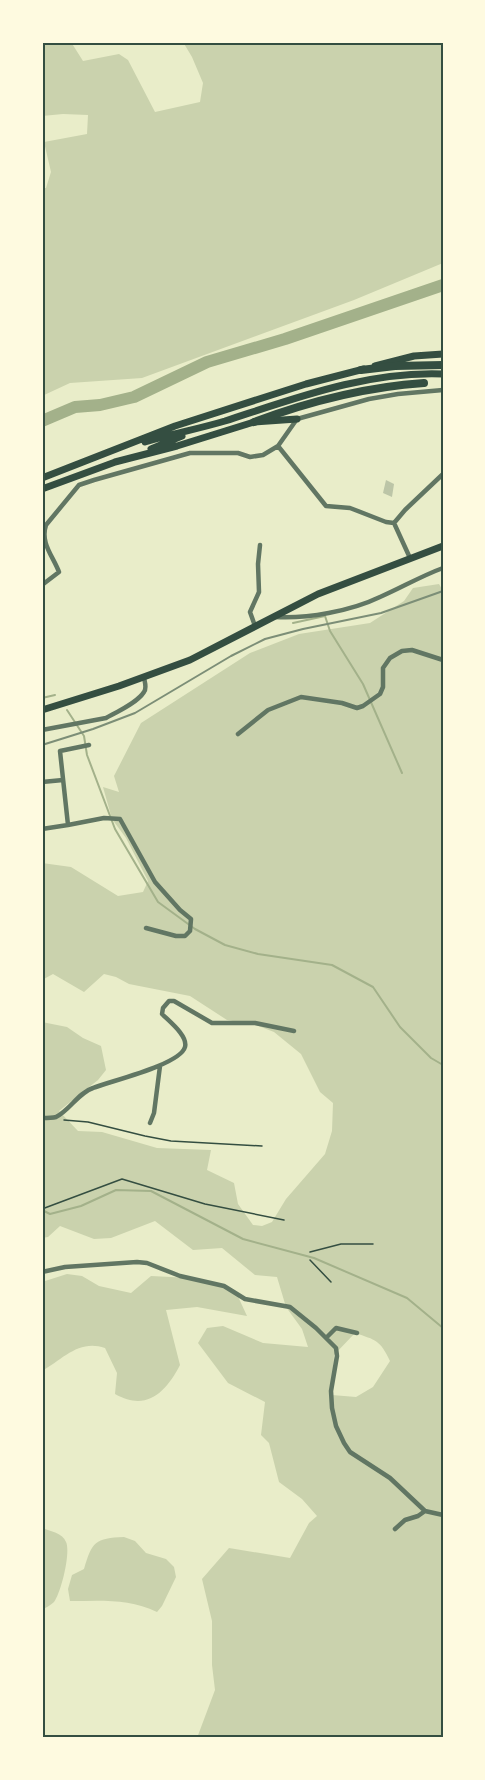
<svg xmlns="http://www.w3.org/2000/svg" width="485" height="1780" font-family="Merriweather,serif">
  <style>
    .green { fill: #cad2ad; fill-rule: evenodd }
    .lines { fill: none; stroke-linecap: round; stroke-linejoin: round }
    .stream { stroke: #a3b18a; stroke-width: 2 }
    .river { stroke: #a3b18a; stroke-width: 12 }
    .building { fill: #bcc5a7 }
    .path { stroke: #344e41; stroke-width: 1.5 }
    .minor { stroke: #617663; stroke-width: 4.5 }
    .trunk { stroke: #344e41; stroke-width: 7 }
    .motorway { stroke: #344e41; stroke-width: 8 }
    .rail { stroke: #7c8e77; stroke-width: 2 }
    .neatline { fill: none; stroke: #344e41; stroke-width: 2 }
  </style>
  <rect width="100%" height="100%" fill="#e9edc9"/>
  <!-- green -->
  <path class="green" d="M42 42H71L83 61 119 54 128 60 155 112 200 102 203 83 192 57 183 42H443V263L354 300 142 378 70 383 42 396V188H46L51 172 44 142 87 134 88 115 63 114 42 116Z
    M439 584 443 591V1738H197L215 1690 212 1665V1621L202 1579 229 1548 290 1558 309 1523 317 1516 302 1499 279 1482 269 1443 261 1435 265 1402 228 1383 198 1343 207 1328 223 1326 263 1343 308 1347 302 1329 286 1307 277 1277 255 1275 222 1248 193 1250 155 1221 111 1238 94 1239 60 1226 48 1237 42 1238V1022L67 1027 83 1038 101 1046 106 1070 98 1080 59 1111 78 1131 102 1132 157 1148 211 1150 207 1170 234 1183 238 1204 253 1225 262 1226 272 1222 286 1199 325 1154 332 1131 333 1103 320 1092 301 1054 274 1032 256 1025 227 1020 190 996 129 984 116 977 104 974 84 992 53 974 42 980V863L71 867 118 896 143 892 148 881 126 838 112 819 103 787 119 792 114 776 141 723 250 653 299 634 370 623 404 601 413 588ZM355 1333C376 1340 380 1340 390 1361L373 1387 356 1397 332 1395 334 1355Z
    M67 1274 82 1276 99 1286 131 1293 151 1276 191 1278 235 1290 247 1316 197 1307 166 1310 180 1365C166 1392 147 1412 115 1394L117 1373 105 1348C79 1339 63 1359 42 1371V1282Z
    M42 1528C50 1531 63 1533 66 1542 71 1552 61 1593 54 1602 51 1605 45 1608 42 1610Z
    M124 1537 135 1541 146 1553 166 1559 174 1567 176 1577 162 1606 157 1612C129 1598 100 1601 70 1601L68 1589 72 1575 84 1569C92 1542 95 1538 124 1537Z"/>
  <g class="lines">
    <!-- stream -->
    <path class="stream" d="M293 623 325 616 330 631 363 684 402 773
      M42 698 55 695
      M67 710 84 736 87 755 115 829 158 902 195 929 225 945 258 954 332 965 373 987 400 1027 431 1058 443 1065
      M42 1210 50 1214 81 1206 116 1190 151 1191 243 1239 314 1258 407 1298 443 1328"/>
    <!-- river -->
    <path class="river" d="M42 421 75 407 100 405 134 397 207 362 285 339 443 285"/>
  </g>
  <!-- building -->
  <path class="building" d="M386 480 394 484 392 497 383 493Z"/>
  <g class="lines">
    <!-- path -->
    <path class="path" d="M64 1120 88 1122 145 1136 171 1141 262 1146
      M42 1209 122 1179 205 1204 284 1220
      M310 1252 341 1244H373
      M310 1260 331 1282"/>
    <!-- minor -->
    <path class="minor" d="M278 446 326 506 350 508 386 522 394 523 410 558
      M394 523 405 510 443 474
      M42 585 59 572C53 556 40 543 46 525L79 485 94 480 190 453H238L250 457 263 455 278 446 297 419 369 399 398 394 443 390
      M275 617C307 619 351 611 380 597 401 588 421 576 443 568
      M255 626 250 612 259 592 258 564 260 545
      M42 730 106 718C117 712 137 703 144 692 147 688 145 683 144 678
      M238 734 268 710 301 697 342 703 357 708 363 706 380 694 383 687V668L390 658 402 651 412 650 443 660
      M89 745 60 751 68 825 104 818 120 819 155 882 180 910 191 919 190 931 185 936H176L146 928
      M42 782 63 780
      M42 829 68 825
      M42 1118C46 1118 52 1118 56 1117 70 1110 78 1093 93 1088 110 1081 180 1065 185 1047 188 1036 170 1022 162 1014L163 1008 169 1001H174L212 1023H255L294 1031
      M150 1123 154 1113 160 1066
      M42 1249V1250
      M42 1272 65 1267 137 1262 147 1263 180 1276 224 1286 245 1299 290 1307 316 1328 336 1348 337 1356 331 1391 332 1408 336 1426 344 1443 350 1452 390 1478 425 1511 443 1515
      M327 1337 336 1328 357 1333
      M395 1529 405 1520 418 1516 425 1511"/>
    <!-- trunk -->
    <path class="trunk" d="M375 366 414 356 443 354
      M145 442C171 434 198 429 225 421 296 398 367 371 443 374
      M151 449 182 436
      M115 462 177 446 254 422 297 419
      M42 478 175 426 306 384 364 369
      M42 489 118 461
      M42 710 119 686 190 660 318 594 443 546"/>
    <!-- motorway -->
    <path class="motorway" d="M361 370 395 366 443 365
      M254 422C310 401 365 387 424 383"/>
    <!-- rail -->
    <path class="rail" d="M42 745 93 729 135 713 231 656 265 639 303 629 381 613 443 591"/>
  </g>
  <!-- border -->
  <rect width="485" height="1780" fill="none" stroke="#fefae0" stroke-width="87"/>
  <rect x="44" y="44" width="398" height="1692" class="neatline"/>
</svg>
